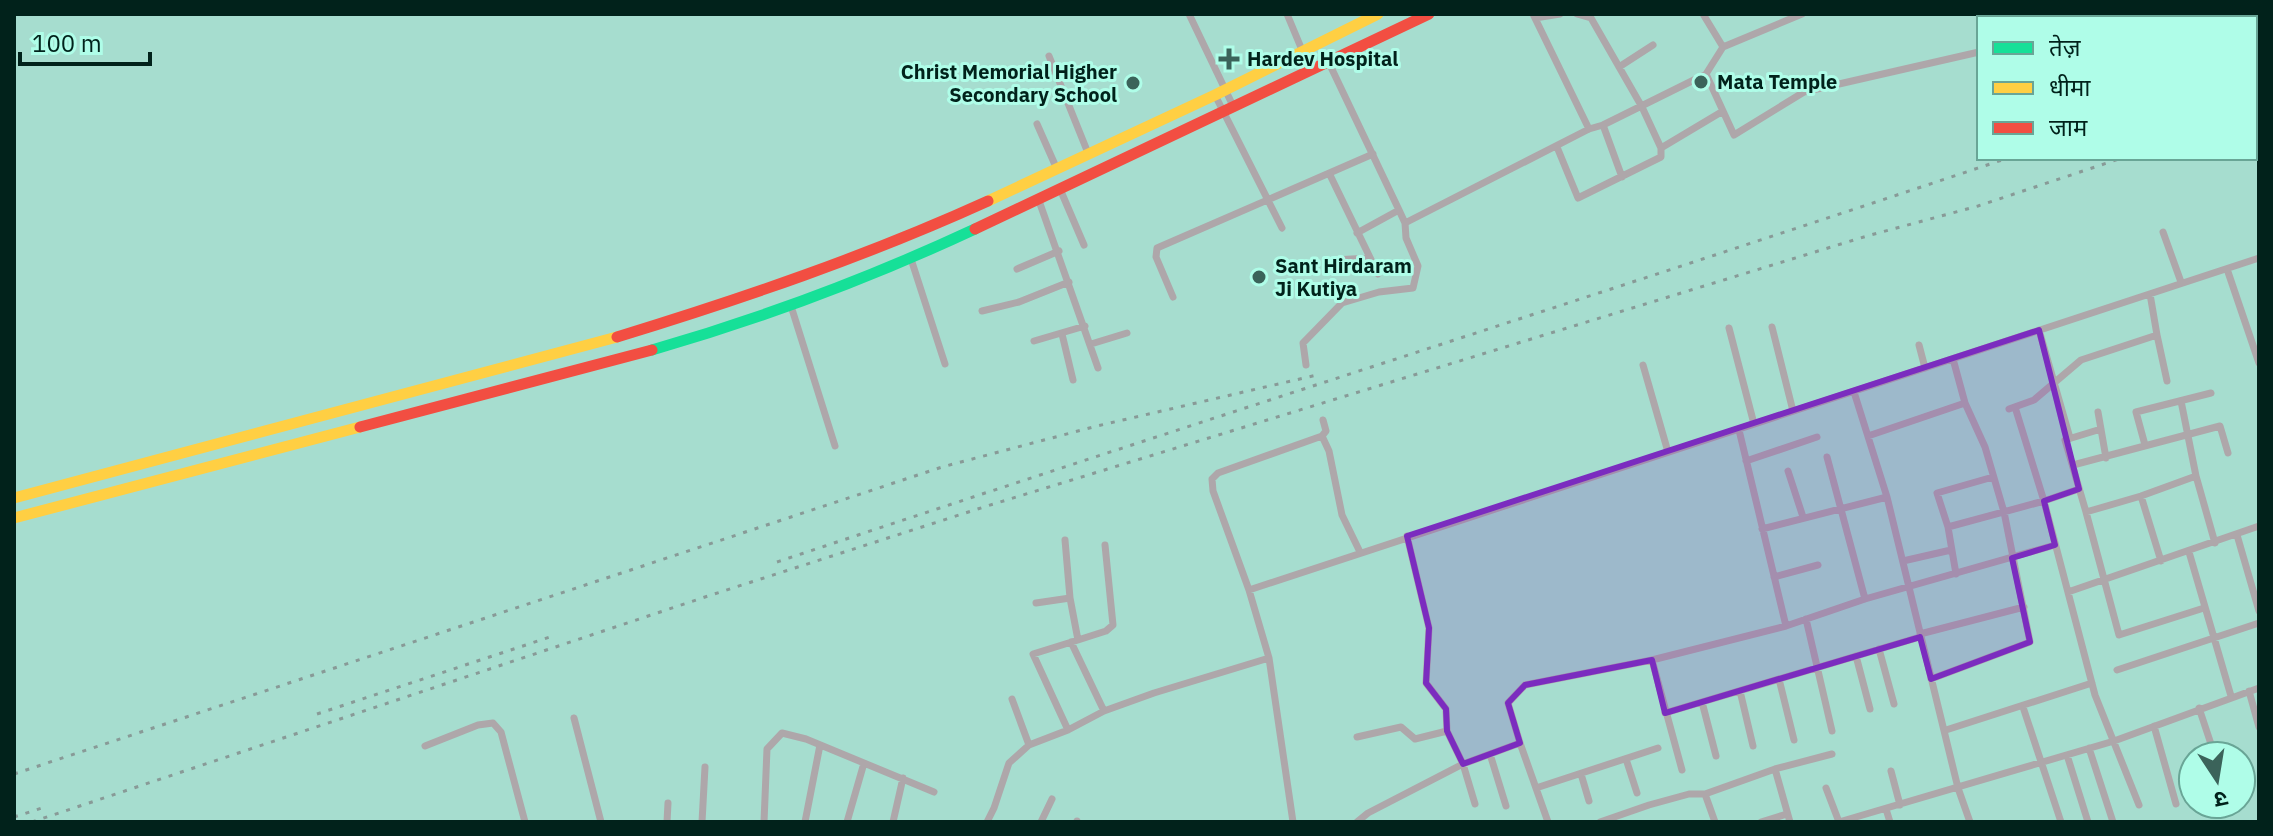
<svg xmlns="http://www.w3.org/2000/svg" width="2273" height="836" font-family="'IBM Plex Sans','Noto Sans Devanagari',sans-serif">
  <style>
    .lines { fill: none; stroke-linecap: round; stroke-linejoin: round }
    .street { stroke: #aea7aa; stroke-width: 7 }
    .fast { stroke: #16e098; stroke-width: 11 }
    .slow { stroke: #ffcf43; stroke-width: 11 }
    .jam { stroke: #f24e42; stroke-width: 11 }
    .rail { stroke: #889a97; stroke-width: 3; stroke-dasharray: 4 8; stroke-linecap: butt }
    .marked { fill: #7b2cbf; fill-opacity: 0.2; stroke: #7b2cbf; stroke-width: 6; stroke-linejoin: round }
    .poi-dot { fill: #3b635a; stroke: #affde8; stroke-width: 3 }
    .labels { text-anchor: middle; stroke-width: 6; stroke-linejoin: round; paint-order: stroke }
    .poi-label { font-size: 20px; font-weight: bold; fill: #01221b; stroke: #affde8; text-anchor: start }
  </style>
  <rect width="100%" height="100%" fill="#a6ddcf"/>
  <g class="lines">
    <!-- street -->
    <path class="street" d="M1189 14 1234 108
      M1287 14 1302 50
      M1533 14 1589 129
      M1577 14 1591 18 1642 107 1661 148 1723 111
      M1703 14 1723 47
      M2022 14 2023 18
      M1535 18 1560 14
      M2070 18 2081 14
      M1049 56 1088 153
      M1619 67 1653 45
      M1706 74 1734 135 1804 92 1979 52
      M1215 95 1282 228
      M1037 124 1056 167
      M1603 125 1622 177
      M1557 147 1578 198 1661 157V148
      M1330 175 1378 274
      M1060 189 1084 245
      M1038 198 1098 368
      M1405 223 1589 129 1603 125 1706 74 1723 47 1802 14
      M2163 232 2181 282
      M1357 233 1399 210
      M911 259 945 364
      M1334 260 1370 258
      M1017 269 1059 251
      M2227 269 2259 363
      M1173 297 1156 257 1157 248 1373 154
      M791 306 835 446
      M982 311 1019 302 1069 282
      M1772 327 1793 411
      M1729 328 1754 424
      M2039 330 2070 438
      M1062 334 1073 380
      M2157 335 2167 381
      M1034 341 1085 326
      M1091 344 1127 333
      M1919 345 1925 368
      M1306 365 1303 343 1342 303 1379 292 1413 288 1418 266 1406 238 1405 223 1399 210 1329 63
      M1643 365 1668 452
      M1854 392 1887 497 1958 788 1970 822
      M2181 401 2196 476 2215 543
      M2015 407 2044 501 2095 695 2139 805
      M2009 409 2034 400 2081 360 2157 335 2150 294
      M2098 412 2106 458
      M2101 429 2065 440 2086 512 2141 496 2196 476
      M1739 430 1786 626
      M1322 436 1329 451 1342 515 1360 552
      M1868 436 1965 403 1953 359
      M2145 445 2136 412 2211 393
      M1827 457 1865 599
      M1746 461 1817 437
      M2073 465 2220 426 2228 453
      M1788 471 1803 517
      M2141 496 2161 561
      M2086 512 2119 635 2204 608
      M1948 527 2044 501 2079 489
      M1762 529 1887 497
      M2237 535 2259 611
      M1407 536 1429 628 1426 683 1446 709 1447 731 1463 764 1475 804
      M1065 540 1070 598 1078 640 1033 654 1068 730
      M2189 552 2231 696
      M1903 561 1951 550
      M1956 574 1948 527 1937 493 1993 477
      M1774 577 1818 565
      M1249 590 2259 258
      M2068 592 2259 526
      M1036 603 1070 598
      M1806 619 1832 731
      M1920 634 2024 607
      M1078 640 1106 631 1113 625 1105 545
      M1071 642 1104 711
      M1879 649 1894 704
      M1856 656 1870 709
      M1652 660 1682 770
      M2117 670 2259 623
      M1779 679 1794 740
      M1931 679 2030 642 2004 512 1985 447 1965 403
      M1740 691 1753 746
      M2249 691 2259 727
      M1012 699 1029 745
      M1702 702 1716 756
      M2023 707 2061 822
      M2199 708 2215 756
      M1665 713 1920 637
      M574 718 601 822
      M2154 726 2176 804
      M1946 730 2092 683
      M1357 737 1401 727 1415 739 1447 731
      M425 746 478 725 493 723 501 732 525 822
      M2089 748 2113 822
      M1490 754 1506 806
      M2067 755 2088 822
      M1626 759 1637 793
      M1775 769 1790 822
      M1891 771 1900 805
      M1581 774 1589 801
      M1536 788 1658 748
      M1826 788 1839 822
      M1705 794 1715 822
      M1886 809 1890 822
      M667 822 668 803
      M702 822 705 767
      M764 822 767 749 782 733 806 739 934 792
      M805 822 820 745
      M847 822 864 763
      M893 822 903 778
      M987 822 994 808 1009 763 1029 745 1068 730 1104 711 1154 693 1269 658
      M1041 822 1052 799
      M1077 822V821
      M1293 822 1269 658 1249 590 1213 491 1212 479 1218 473 1322 436 1326 431 1323 420
      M1357 822 1368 813 1463 764 1520 743
      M1548 822 1520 743 1508 703 1525 685 1652 660 1786 626 1865 599 2055 545
      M1600 822 1649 805 1689 794H1705L1775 769 1832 754
      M1761 822 1787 814
      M1839 822 2114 741 2259 688"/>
    <!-- fast -->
    <path class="fast" d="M652 350C763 318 870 278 975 229"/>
    <!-- slow -->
    <path class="slow" d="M988 201 1215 95 1378 14
      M14 498 617 337
      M14 518 360 427"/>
    <!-- jam -->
    <path class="jam" d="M975 229 1429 14
      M617 337C744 298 867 256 988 201
      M360 427 652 350"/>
    <!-- rail -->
    <path class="rail" d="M2255 75 2259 74
      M2255 114 2259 113
      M777 562C1187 425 1599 295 2008 158
      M317 714 553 636
      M14 774 942 467 1097 426 1317 375
      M14 817 45 807
      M32 822 708 596 987 506 1867 236 1978 206 2122 158"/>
  </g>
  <!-- marked area -->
  <path class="marked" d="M2039 330 2079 489 2044 501 2055 545 2012 558 2030 642 1931 679 1920 637 1665 713 1652 660 1525 685 1508 703 1520 743 1463 764 1447 731 1446 709 1426 683 1429 628 1407 536Z"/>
  <!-- markers -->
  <g class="poi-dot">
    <path d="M1225 47h8v8h8v8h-8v8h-8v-8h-8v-8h8z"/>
    <circle cx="1701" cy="82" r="8"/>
    <circle cx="1133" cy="83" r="8"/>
    <circle cx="1259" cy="277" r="8"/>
  </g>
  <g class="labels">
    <!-- poi labels -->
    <g class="poi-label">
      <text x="1247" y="66">Hardev Hospital</text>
      <text x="1117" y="79" text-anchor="end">Christ Memorial Higher<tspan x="1117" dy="23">Secondary School</tspan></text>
      <text x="1717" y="89">Mata Temple</text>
      <text x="1275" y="273">Sant Hirdaram<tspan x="1275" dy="23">Ji Kutiya</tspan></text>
    </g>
  </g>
  <!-- border -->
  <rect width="2273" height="836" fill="none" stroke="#01221b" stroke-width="32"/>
  <!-- legend -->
  <rect x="1977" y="16" width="280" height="144" fill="#affde8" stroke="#69a596" stroke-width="2"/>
  <rect x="1993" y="42" width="40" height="12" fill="#16e098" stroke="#69a596" stroke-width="2"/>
  <text x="2049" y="56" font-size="24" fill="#01221b">तेज़</text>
  <rect x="1993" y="82" width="40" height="12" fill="#ffcf43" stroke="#69a596" stroke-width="2"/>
  <text x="2049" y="96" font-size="24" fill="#01221b">धीमा</text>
  <rect x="1993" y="122" width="40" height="12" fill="#f24e42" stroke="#69a596" stroke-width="2"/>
  <text x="2049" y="136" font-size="24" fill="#01221b">जाम</text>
  <!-- north arrow -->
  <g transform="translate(2217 780) rotate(168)"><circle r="38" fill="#affde8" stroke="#69a596" stroke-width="2"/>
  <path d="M0-6L14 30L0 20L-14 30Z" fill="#3b635a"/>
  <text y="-12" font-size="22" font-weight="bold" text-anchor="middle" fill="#01221b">उ</text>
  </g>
  <!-- scale -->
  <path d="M20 52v12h130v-12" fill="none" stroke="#01221b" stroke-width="4"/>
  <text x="32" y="52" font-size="24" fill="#01221b" stroke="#affde8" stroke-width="6" paint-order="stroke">100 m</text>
</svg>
